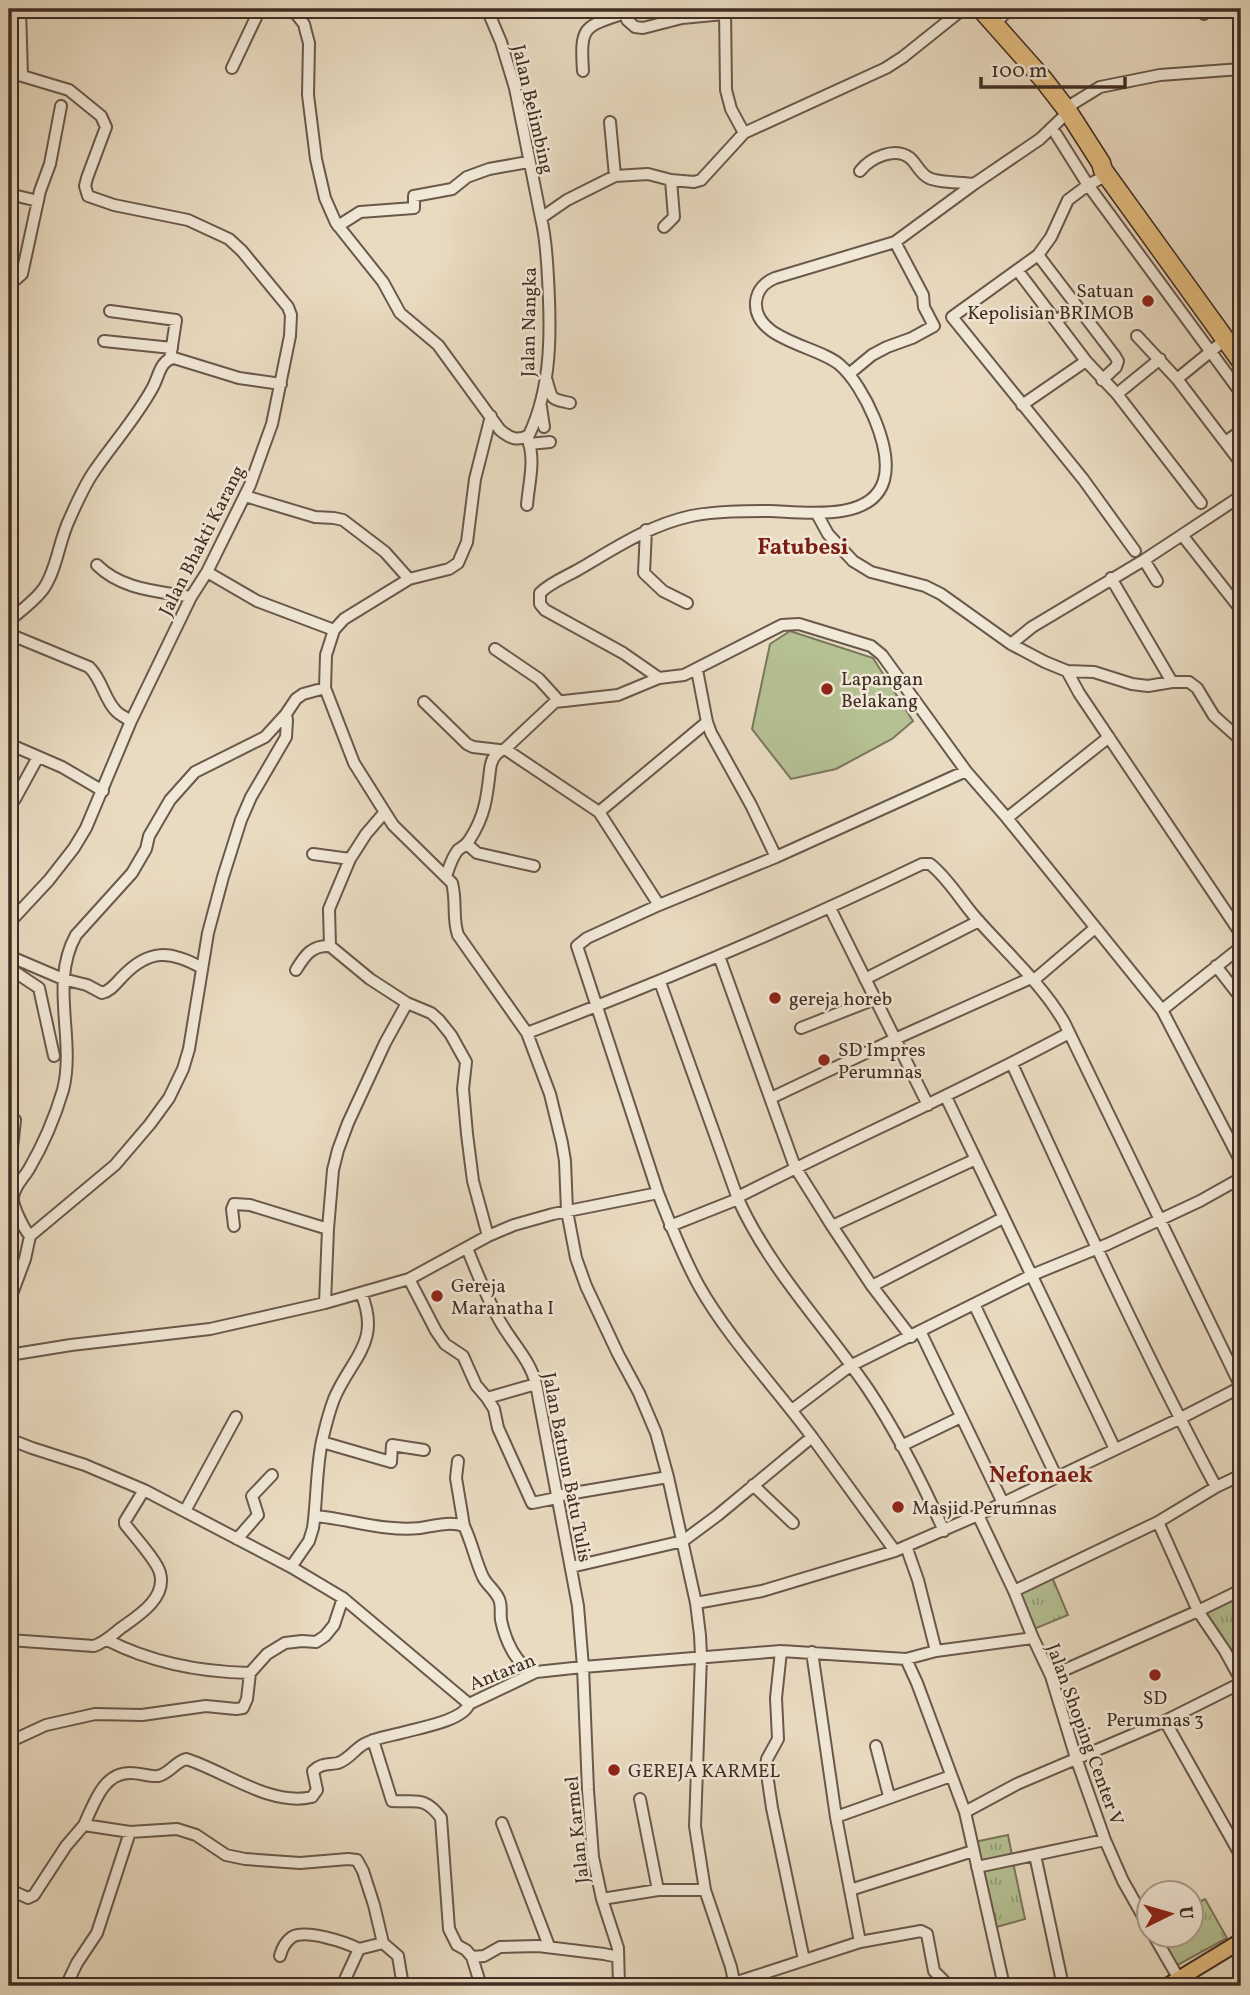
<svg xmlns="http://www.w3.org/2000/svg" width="1250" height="1995" font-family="Vollkorn,serif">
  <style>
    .grass { fill: url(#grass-tufts); stroke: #7a765c; stroke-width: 2 }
    .pitch { fill: #b5c093; stroke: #7a765c; stroke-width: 2 }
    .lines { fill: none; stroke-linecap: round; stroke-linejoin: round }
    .minor-casing { stroke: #6a584b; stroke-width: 14 }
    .major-casing { stroke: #402d24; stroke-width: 18 }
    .highway-casing { stroke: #402d24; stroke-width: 21 }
    .minor { stroke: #f1e8d7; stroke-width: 10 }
    .major { stroke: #e4be80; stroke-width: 14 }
    .highway { stroke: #e4be80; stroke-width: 18 }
    .poi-dot { fill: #8f2418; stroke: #f1e8d7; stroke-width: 2.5 }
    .labels { text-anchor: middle; stroke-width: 5; stroke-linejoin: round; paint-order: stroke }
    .street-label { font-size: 19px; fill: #402d24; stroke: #f1e8d7 }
    .poi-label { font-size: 19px; fill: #402d24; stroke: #f1e8d7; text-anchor: start }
    .quarter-label { font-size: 23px; font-weight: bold; fill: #7a1f14; stroke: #f1e8d7 }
  </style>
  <defs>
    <pattern id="grass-tufts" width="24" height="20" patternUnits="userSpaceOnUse" patternTransform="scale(1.75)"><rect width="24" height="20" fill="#b5c093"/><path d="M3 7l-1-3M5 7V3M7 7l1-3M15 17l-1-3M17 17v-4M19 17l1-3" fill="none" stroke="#959c78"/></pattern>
  </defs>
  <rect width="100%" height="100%" fill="#e9dbc1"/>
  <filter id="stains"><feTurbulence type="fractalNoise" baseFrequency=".00286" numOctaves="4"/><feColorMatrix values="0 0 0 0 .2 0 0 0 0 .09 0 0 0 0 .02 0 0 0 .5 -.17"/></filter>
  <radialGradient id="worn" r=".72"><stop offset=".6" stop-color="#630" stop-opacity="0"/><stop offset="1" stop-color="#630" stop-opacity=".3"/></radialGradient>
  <!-- grass -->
  <path class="grass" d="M1052 1577 1068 1615 1034 1629 1018 1592Z
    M1241 1596V1671L1205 1613Z
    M1008 1835 1012 1855 979 1863 974 1842Z
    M1013 1862 1025 1919 993 1928 981 1869Z
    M1205 1899 1227 1938 1176 1966 1160 1936H1190L1191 1906Z"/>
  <!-- pitch -->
  <path class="pitch" d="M790 631 873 658 913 721 892 739 836 769 791 779 752 729 770 644Z"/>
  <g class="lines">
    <!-- minor casing -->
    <g class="minor-casing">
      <path id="minor" d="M20 9 22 76
        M292 9 304 24 306 32 309 43 308 95 316 159 325 198 336 223 383 282 400 313 438 345 500 430C510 438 517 442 529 435 552 386 551 331 548 278 547 258 546 238 541 218L567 200 615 176 648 174 671 180 694 182 701 180 744 133 886 68 903 57 963 9
        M487 9 501 42 515 88 541 218
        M624 9 627 20 635 27 643 28 682 18 724 14
        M725 9 726 90 731 109 744 133
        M1204 14V9
        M995 23 1010 9
        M232 68 260 9
        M583 71C580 25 584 27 625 13
        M9 72 69 90 101 116 106 127 87 178 85 186 88 196 114 205 188 220 229 239 242 251 288 307 291 315 290 336 272 424 250 485 207 572 191 597 131 721 86 828 74 848 49 880 9 923
        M1067 110 1074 103 1100 87 1160 75 1241 69
        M610 122 615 176
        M1056 134 1088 185 1241 393
        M860 171C870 158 895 146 910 158 917 164 920 174 929 178 939 183 961 182 974 184
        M1107 175 1088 185 1068 200 1051 237 1038 255 952 317 1083 479 1135 551
        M9 194 38 201
        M338 226 360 212 414 208V196L452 189 467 177 489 169 528 162
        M664 227 674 217 671 180
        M1038 255 1115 356 1118 361 1116 367 1102 380
        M1018 271 1086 361
        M9 283 14 281 22 274 40 191 50 164 61 106
        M110 311 176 320 170 359
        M1056 321 1077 306
        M1137 336 1177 379 1241 463
        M104 341 172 348
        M1229 344 1241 332
        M849 374 872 355 887 347 912 338 934 326 924 307 923 295 895 242
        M1177 379 1226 339
        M547 381C552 400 551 399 570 403
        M1117 394 1160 359
        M1022 405 1086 361 1117 394 1201 503
        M541 407 544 427
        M491 416 475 479 467 542 458 563 449 569 409 579 344 619 334 630 326 655 325 688 354 763 393 825 452 883C457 901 452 918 458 935L527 1033 550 1094 562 1143 565 1161 567 1211 576 1258 586 1286 618 1354 639 1393 656 1433 668 1477 696 1603 700 1635 701 1656 695 1826 705 1890 731 1967 735 1986
        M527 436C536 461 529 480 527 505
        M1225 442 1241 431
        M529 444 550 442
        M245 496 315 517 334 518 343 520 385 552 409 579
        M817 514 828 534 853 561 871 572 925 586 941 594 1011 644 1045 662 1067 671 1094 672 1132 684 1148 686 1172 682H1189L1197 688 1214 716 1241 740
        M646 530 644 573 663 591 687 603
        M1182 535 1241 496
        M97 565C122 590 158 591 191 597
        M207 572 257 601 334 630
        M1111 578 1172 682
        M1157 581 1144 560 1182 535 1241 610
        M9 621C20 611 36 600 44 588 57 569 59 540 70 518 77 502 85 484 95 470 114 442 137 417 153 387 159 376 160 360 174 358L239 378 281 384
        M9 634 89 667C102 679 104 699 116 711 120 715 126 718 131 721
        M1011 644 1032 627 1144 560
        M495 649 539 679 559 701
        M697 670 707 722 711 733 751 805 776 857
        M1067 671 1079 693 1241 934
        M659 678 623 653 545 610 540 604V593C551 582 568 576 581 568 617 547 650 525 691 516 717 511 744 511 770 511 803 512 872 523 884 480 893 448 864 386 840 365 819 346 753 340 756 302 757 290 765 282 775 278L895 242 974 184 1040 139 1063 117
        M424 702 467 744 473 747 499 750
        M9 744 62 767 103 791
        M505 749 599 812 707 722
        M9 806 15 799 38 757
        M599 812 659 905
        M1007 818 1109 737
        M467 844 477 853 534 866
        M313 854 350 859 366 834 384 813
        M446 876C449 868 452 857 458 850 463 846 467 845 470 839 485 816 487 797 490 770 491 760 495 752 505 749L555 702 618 695 659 678 684 675 782 625 799 624 871 646 882 655 966 771 1007 818 1162 1010 1241 1162
        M830 908 928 1105
        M330 946 329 909 350 859
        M9 956 63 979 87 985 102 993C111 991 116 983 123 976 149 949 170 950 202 968
        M719 956 795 1167 832 1226 872 1286 911 1337
        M1216 966 1241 998
        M9 968 39 988 54 1056
        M296 970C305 955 312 945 330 946L370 979 407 1003 385 1043 348 1123 338 1150 333 1170 328 1229 325 1303
        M865 979 979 921
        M1034 980 1095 928
        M660 982 738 1199C770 1270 825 1326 868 1389 898 1434 922 1482 944 1531
        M407 1003 431 1013 439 1020 451 1035 466 1062 463 1089 467 1134 473 1181 488 1236
        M1162 1010 1241 947
        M801 1028 875 999
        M527 1033C661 982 793 926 922 864H930C948 878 961 901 976 918 1006 952 1041 983 1064 1022L1241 1387
        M1012 1064C1077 1206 1142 1349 1216 1487
        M946 1097 1115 1449
        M771 1098 895 1039 1031 978
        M9 1176 15 1120
        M738 1197C848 1141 961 1091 1069 1033
        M234 1226 232 1209 234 1204 250 1205 328 1229
        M670 1226 738 1199
        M832 1226 976 1159
        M30 1236C24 1229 12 1206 13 1197 15 1185 23 1179 29 1169 43 1145 55 1117 63 1090 76 1039 49 983 76 935L132 873 146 849 149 836 170 800 195 772 265 737 286 714 296 699 303 694 325 688
        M467 1248C477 1273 487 1299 501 1323 513 1344 530 1360 536 1384L578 1606 583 1667 588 1790 593 1857 602 1899 618 1948 619 1986
        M409 1279 436 1331 445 1344 463 1356 476 1385 487 1398 536 1384
        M872 1286 1003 1218
        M9 1302 25 1259 30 1236 115 1165 150 1124 169 1098 183 1069 189 1049 208 933 223 877 241 820 251 797 286 737 287 720 286 714
        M974 1304 1056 1476
        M920 1331 1003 1503
        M9 1355 71 1345 210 1329 325 1303 409 1279 488 1236 514 1225 553 1214 658 1193
        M487 1398 494 1409 498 1428 532 1503 557 1498
        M792 1410 850 1366 1032 1275 1108 1244 1200 1201 1241 1178
        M812 1437C776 1388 729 1339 699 1286 683 1257 670 1224 658 1193L577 946 587 938 659 905 776 857 966 771
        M9 1439 32 1448 85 1465 144 1490 291 1567 343 1598 469 1704 536 1672 583 1667 781 1651 906 1659 936 1651 1033 1638
        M322 1442 391 1462 392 1445 424 1450
        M901 1446 961 1417
        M458 1461 456 1478 464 1526
        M753 1485 793 1523
        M556 1496 668 1477
        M185 1511 236 1417
        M978 1515 1014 1591 1033 1638 1051 1676 1076 1758 1105 1840 1123 1881 1148 1925
        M315 1516C350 1519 385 1532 420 1528 434 1526 450 1521 464 1526 472 1542 475 1560 483 1577 487 1585 495 1590 499 1599 502 1606 500 1613 501 1620 505 1639 516 1667 536 1672
        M1158 1522 1198 1611 1241 1590
        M237 1539 258 1515 252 1496 272 1475
        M906 1546 918 1580 936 1651
        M291 1567 309 1541 313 1528C317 1500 316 1470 322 1441 325 1428 329 1412 334 1399 351 1358 382 1343 361 1293
        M571 1567 683 1541 718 1515 812 1437 895 1551
        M1014 1591 1158 1522 1216 1487 1241 1475
        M696 1603 762 1591 895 1551 978 1515 1179 1419 1241 1387
        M9 1640 94 1646C105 1642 112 1635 121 1628 138 1616 167 1598 160 1573 157 1561 134 1536 125 1524V1521L144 1490
        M107 1640C152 1663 200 1672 250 1673
        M781 1651 776 1698 778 1739 767 1759 766 1767 772 1808 804 1960
        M812 1652 836 1817 860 1942
        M906 1659 917 1683 965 1812 1004 1986
        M1051 1676 1198 1611 1225 1651 1241 1680
        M1165 1721 1241 1856
        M373 1740 392 1801C415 1803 424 1795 441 1818L449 1929 457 1945 466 1950 472 1957 481 1986
        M9 1742 46 1725 95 1714 142 1715 206 1706 236 1709 243 1708 247 1699 250 1673 267 1654 285 1643 302 1641 316 1642 325 1636 334 1625 343 1598
        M876 1746 889 1796
        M640 1799 658 1890
        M965 1812 1017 1784 1165 1721 1241 1683
        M836 1817 951 1776
        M502 1823 549 1946
        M1035 1855 1063 1986
        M977 1867 1105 1840
        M850 1890 973 1851
        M9 1899 17 1893 28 1898 34 1895 66 1846 84 1825
        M602 1899 658 1890H705
        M1154 1936 1183 1986
        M280 1956C282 1948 285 1942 292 1937 306 1929 345 1942 359 1949
        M472 1957 484 1956 500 1947 538 1946 604 1954 618 1957
        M734 1983 860 1942 921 1931 927 1934 934 1971 949 1986
        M66 1986 77 1963 97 1933 130 1832
        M342 1986 359 1949 383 1943
        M403 1986 398 1956 383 1943 374 1905 363 1871 357 1860 348 1859 300 1863 245 1859 226 1855 196 1835 177 1829 130 1832 84 1825C94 1804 103 1772 131 1773 140 1773 150 1777 158 1776 169 1774 175 1762 186 1759 223 1770 270 1807 312 1797L317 1790 313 1771C321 1763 328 1765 338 1763 348 1760 355 1749 364 1744 375 1738 389 1736 401 1733 418 1728 463 1721 469 1704"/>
    </g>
    <!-- major casing -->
    <g class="major-casing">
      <path id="major" d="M1167 1986 1241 1941"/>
    </g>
    <!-- highway casing -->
    <g class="highway-casing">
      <path id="highway" d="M981 9 1043 79 1067 110 1101 163 1103 170 1241 361"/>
    </g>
    <!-- minor -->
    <use href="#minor" class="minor"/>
    <!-- major -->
    <use href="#major" class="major"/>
    <!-- highway -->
    <use href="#highway" class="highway"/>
  </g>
  <!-- markers -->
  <g class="poi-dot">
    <circle cx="1148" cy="301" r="7"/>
    <circle cx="827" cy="689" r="7"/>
    <circle cx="775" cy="998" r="7"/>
    <circle cx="824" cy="1060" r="7"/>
    <circle cx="437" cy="1296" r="7"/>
    <circle cx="898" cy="1507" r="7"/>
    <circle cx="1155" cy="1675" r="7"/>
    <circle cx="614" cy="1770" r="7"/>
  </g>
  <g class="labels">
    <!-- street labels -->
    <g class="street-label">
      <text transform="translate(534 109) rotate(77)" y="7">Jalan Belimbing</text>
      <text transform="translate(528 322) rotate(-89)" y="7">Jalan Nangka</text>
      <text transform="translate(201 540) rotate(-63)" y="7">Jalan Bhakti Karang</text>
      <text transform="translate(568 1467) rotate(79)" y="7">Jalan Batnun Batu Tulis</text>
      <text transform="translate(502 1671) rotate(-22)" y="7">Antaran</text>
      <text transform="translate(1086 1734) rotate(70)" y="7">Jalan Shoping Center V</text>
      <text transform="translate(576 1830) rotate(-96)" y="7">Jalan Karmel</text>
    </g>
    <!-- poi labels -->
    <g class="poi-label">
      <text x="1134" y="297" text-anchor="end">Satuan<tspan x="1134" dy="22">Kepolisian BRIMOB</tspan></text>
      <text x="841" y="685">Lapangan<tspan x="841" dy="22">Belakang</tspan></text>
      <text x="789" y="1005">gereja horeb</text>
      <text x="838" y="1056">SD Impres<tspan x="838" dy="22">Perumnas</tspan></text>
      <text x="451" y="1292">Gereja<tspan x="451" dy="22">Maranatha I</tspan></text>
      <text x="912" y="1514">Masjid Perumnas</text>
      <text x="1155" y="1704" text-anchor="middle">SD<tspan x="1155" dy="22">Perumnas 3</tspan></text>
      <text x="628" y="1777">GEREJA KARMEL</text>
    </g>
    <!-- quarter labels -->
    <g class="quarter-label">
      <text x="803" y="554">Fatubesi</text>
      <text x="1041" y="1482">Nefonaek</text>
    </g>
  </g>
  <!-- margin -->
  <rect width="1250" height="1995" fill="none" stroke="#e9dbc1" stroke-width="35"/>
  <rect x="10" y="10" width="1229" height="1974" fill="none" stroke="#402d24" stroke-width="3.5"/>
  <rect x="18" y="18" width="1215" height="1960" fill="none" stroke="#402d24" stroke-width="2"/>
  <!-- north arrow -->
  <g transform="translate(1170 1914) rotate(85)"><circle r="33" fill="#f1e8d7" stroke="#aa9d8f" stroke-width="2"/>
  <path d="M0-5L12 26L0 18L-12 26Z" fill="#8f2418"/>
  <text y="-10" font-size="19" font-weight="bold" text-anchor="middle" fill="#402d24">U</text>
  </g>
  <!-- scale -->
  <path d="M981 77v10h144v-10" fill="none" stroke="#402d24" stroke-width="3.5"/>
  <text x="991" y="77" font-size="21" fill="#402d24" stroke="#f1e8d7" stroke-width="5" paint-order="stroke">100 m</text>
  <rect width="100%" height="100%" filter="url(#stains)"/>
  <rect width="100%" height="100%" fill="url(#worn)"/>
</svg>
